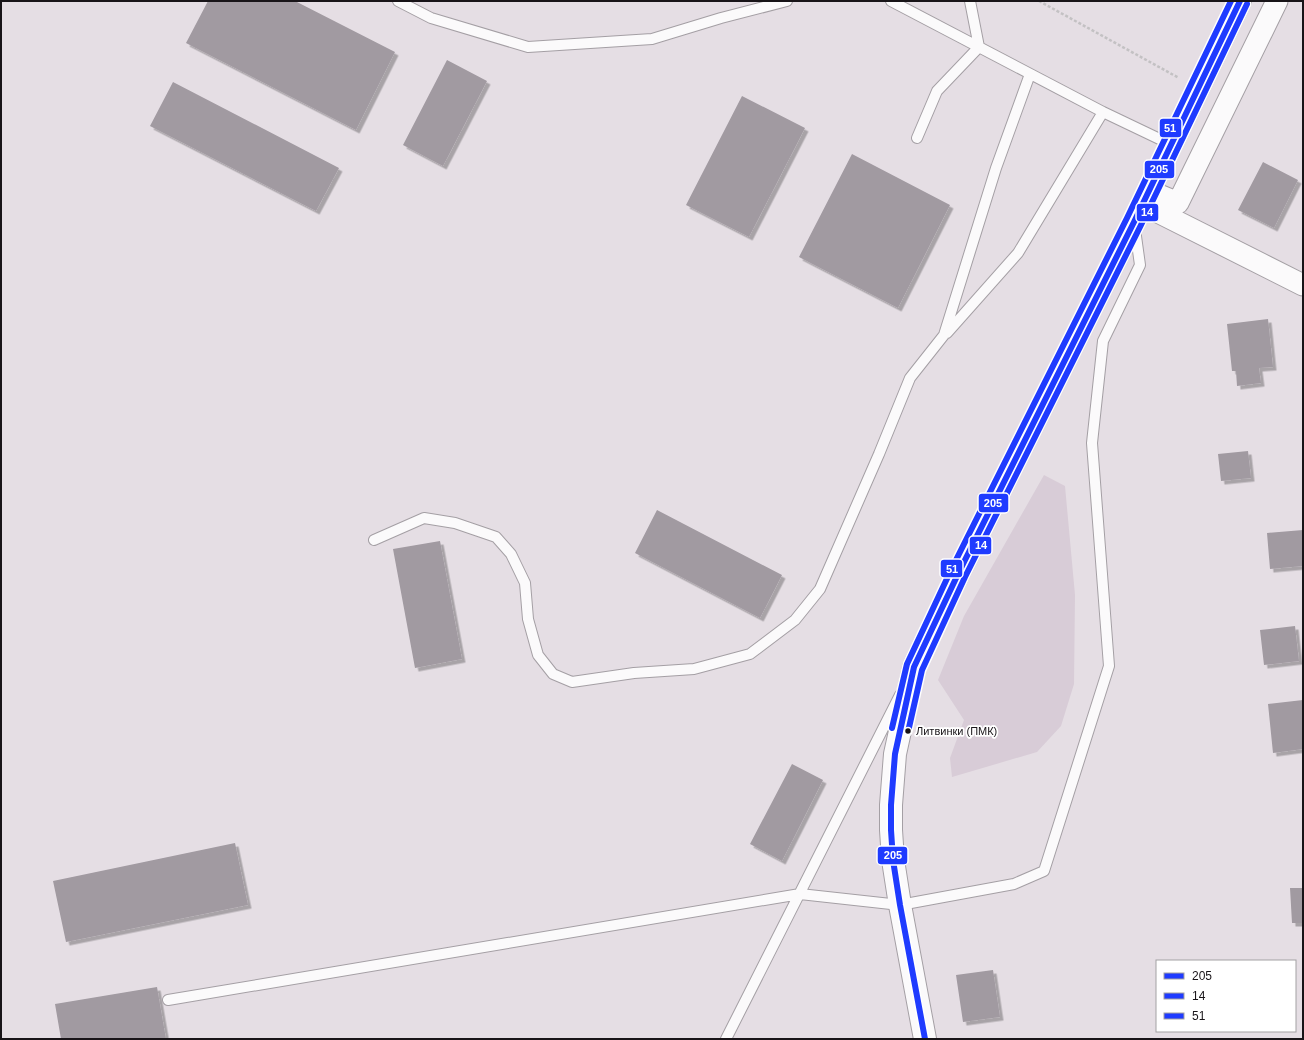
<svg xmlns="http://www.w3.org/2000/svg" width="1304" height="1040" font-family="Helvetica,sans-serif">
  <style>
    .green { fill: #d8ccd7 }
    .building { fill: #a19aa1; filter: url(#shadow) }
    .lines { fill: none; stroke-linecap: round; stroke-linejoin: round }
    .service-casing { stroke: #a49fa4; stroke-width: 12 }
    .minor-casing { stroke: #a49fa4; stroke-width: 23 }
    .tertiary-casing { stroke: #a49fa4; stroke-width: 24 }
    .path { stroke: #c3c1c3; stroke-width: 2.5; stroke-dasharray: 3 2; stroke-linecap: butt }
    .service { stroke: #fbfafb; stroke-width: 10 }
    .minor { stroke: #fbfafb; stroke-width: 21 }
    .tertiary { stroke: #fbfafb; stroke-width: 22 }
    .bus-1-casing { stroke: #fff; stroke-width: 9 }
    .bus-2-casing { stroke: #fff; stroke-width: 9 }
    .bus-3-casing { stroke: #fff; stroke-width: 9 }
    .bus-1 { stroke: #1f3bff; stroke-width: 6 }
    .bus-2 { stroke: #1f3bff; stroke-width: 6 }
    .bus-3 { stroke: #1f3bff; stroke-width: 6 }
    .bus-dot { fill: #181418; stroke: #fff; stroke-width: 1.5 }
    .labels { text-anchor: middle; stroke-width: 3.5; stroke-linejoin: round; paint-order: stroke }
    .bus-label { font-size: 11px; fill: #181418; stroke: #fff; text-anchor: start }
    .line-badge { stroke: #fff; stroke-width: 1.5 }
    .badge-label { font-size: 11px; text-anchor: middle; font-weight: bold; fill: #fff }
  </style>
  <defs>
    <filter id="shadow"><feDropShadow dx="3.5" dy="3.5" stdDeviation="0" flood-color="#0004"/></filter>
  </defs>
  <rect width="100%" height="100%" fill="#e5dee4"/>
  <!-- green -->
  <path class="green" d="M1044 475 1065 486 1075 595 1074 684 1061 726 1037 752 952 777 950 758 964 720 938 680 964 616Z"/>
  <!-- building -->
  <path class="building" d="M208 1H295L395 52 356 130 186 43Z
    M447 60 487 81 443 166 403 145Z
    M173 82 339 168 316 211 150 126Z
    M742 96 805 128 749 237 686 205Z
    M852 154 950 205 898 308 799 257Z
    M1263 162 1298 180 1274 228 1238 210Z
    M1268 319 1273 367 1259 368 1261 383 1237 386 1236 371H1232L1227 324Z
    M1248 451 1251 478 1221 481 1218 454Z
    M657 510 782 575 760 618 635 553Z
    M1303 530V566L1270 569 1267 533Z
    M440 541 462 659 415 668 393 549Z
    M1295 626 1299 661 1264 665 1260 630Z
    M1303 700V749L1273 753 1268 704Z
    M792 764 823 780 782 861 750 844Z
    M235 843 248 905 66 942 53 881Z
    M1290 888H1303V923H1292Z
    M993 970 1000 1017 963 1022 956 975Z
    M157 987 166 1039H61L55 1004Z"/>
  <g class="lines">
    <!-- service casing -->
    <g class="service-casing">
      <path id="service" d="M398 1 431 18 528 47 652 39 721 18 787 1
        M891 1 1103 112 1170 144
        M917 138 937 91 979 47 970 1
        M947 333 1018 253 1103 112
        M374 540 424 518 455 523 496 537 511 554 525 583 528 619 538 655 553 674 572 682 634 673 694 669 750 654 795 620 820 589 879 454 910 378 944 335 996 168 1030 74
        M168 1000 800 894 900 905 1014 884 1044 871 1109 666 1092 443 1103 341 1140 265 1135 229
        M726 1039 900 695"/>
    </g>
    <!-- minor casing -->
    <g class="minor-casing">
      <path id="minor" d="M1149 191 1178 203 1277 1
        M1142 204 1303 285"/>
    </g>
    <!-- tertiary casing -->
    <g class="tertiary-casing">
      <path id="tertiary" d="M925 1039 900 905 893 860 891 830V805L895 754 914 667 958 574 1134 222 1240 1"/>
    </g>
    <!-- path -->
    <path class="path" d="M1039 1 1179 78"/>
    <!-- service -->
    <use href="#service" class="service"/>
    <!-- minor -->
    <use href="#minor" class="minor"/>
    <!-- tertiary -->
    <use href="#tertiary" class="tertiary"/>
    <!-- bus-1 casing -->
    <g class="bus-1-casing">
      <path id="bus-1" d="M925 1039 900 905 893 860 891 830V805L895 754 914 667 958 574 1134 222 1240 1"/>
    </g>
    <!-- bus-2 casing -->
    <g class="bus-2-casing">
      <path id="bus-2" d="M908 732 922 670 965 577 1141 225 1247 4"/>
    </g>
    <!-- bus-3 casing -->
    <g class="bus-3-casing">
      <path id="bus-3" d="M892 728 907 664 951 570 1127 218 1231 1"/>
    </g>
    <!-- bus-1 -->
    <use href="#bus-1" class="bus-1"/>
    <!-- bus-2 -->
    <use href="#bus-2" class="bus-2"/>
    <!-- bus-3 -->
    <use href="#bus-3" class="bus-3"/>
  </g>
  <!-- markers -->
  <circle class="bus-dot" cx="908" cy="731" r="3.5"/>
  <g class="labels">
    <!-- bus labels -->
    <g class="bus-label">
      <text x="916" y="735">Литвинки (ПМК)</text>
    </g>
  </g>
  <g class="line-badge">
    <rect x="1159" y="118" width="23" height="20" rx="4" fill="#1f3bff"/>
    <rect x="1144" y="160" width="31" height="19" rx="4" fill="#1f3bff"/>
    <rect x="1136" y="203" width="23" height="19" rx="4" fill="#1f3bff"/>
    <rect x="978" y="493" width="31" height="20" rx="4" fill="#1f3bff"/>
    <rect x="969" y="536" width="23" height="19" rx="4" fill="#1f3bff"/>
    <rect x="940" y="559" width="23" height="19" rx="4" fill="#1f3bff"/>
    <rect x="877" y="846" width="31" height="19" rx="4" fill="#1f3bff"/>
  </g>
  <g class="badge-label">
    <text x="1170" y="132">51</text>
    <text x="1159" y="173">205</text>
    <text x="1147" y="216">14</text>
    <text x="993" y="507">205</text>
    <text x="981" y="549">14</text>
    <text x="952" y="573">51</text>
    <text x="893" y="859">205</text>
  </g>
  <!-- border -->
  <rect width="1304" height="1040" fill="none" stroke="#181418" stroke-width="4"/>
  <!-- legend -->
  <rect x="1156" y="960" width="140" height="72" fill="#ffffff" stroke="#a3a1a3"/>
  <rect x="1164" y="973" width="20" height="6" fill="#1f3bff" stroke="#a3a1a3"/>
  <text x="1192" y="980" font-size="12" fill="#181418">205</text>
  <rect x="1164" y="993" width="20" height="6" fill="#1f3bff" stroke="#a3a1a3"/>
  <text x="1192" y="1000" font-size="12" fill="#181418">14</text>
  <rect x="1164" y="1013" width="20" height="6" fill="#1f3bff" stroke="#a3a1a3"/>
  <text x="1192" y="1020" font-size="12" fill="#181418">51</text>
</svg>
